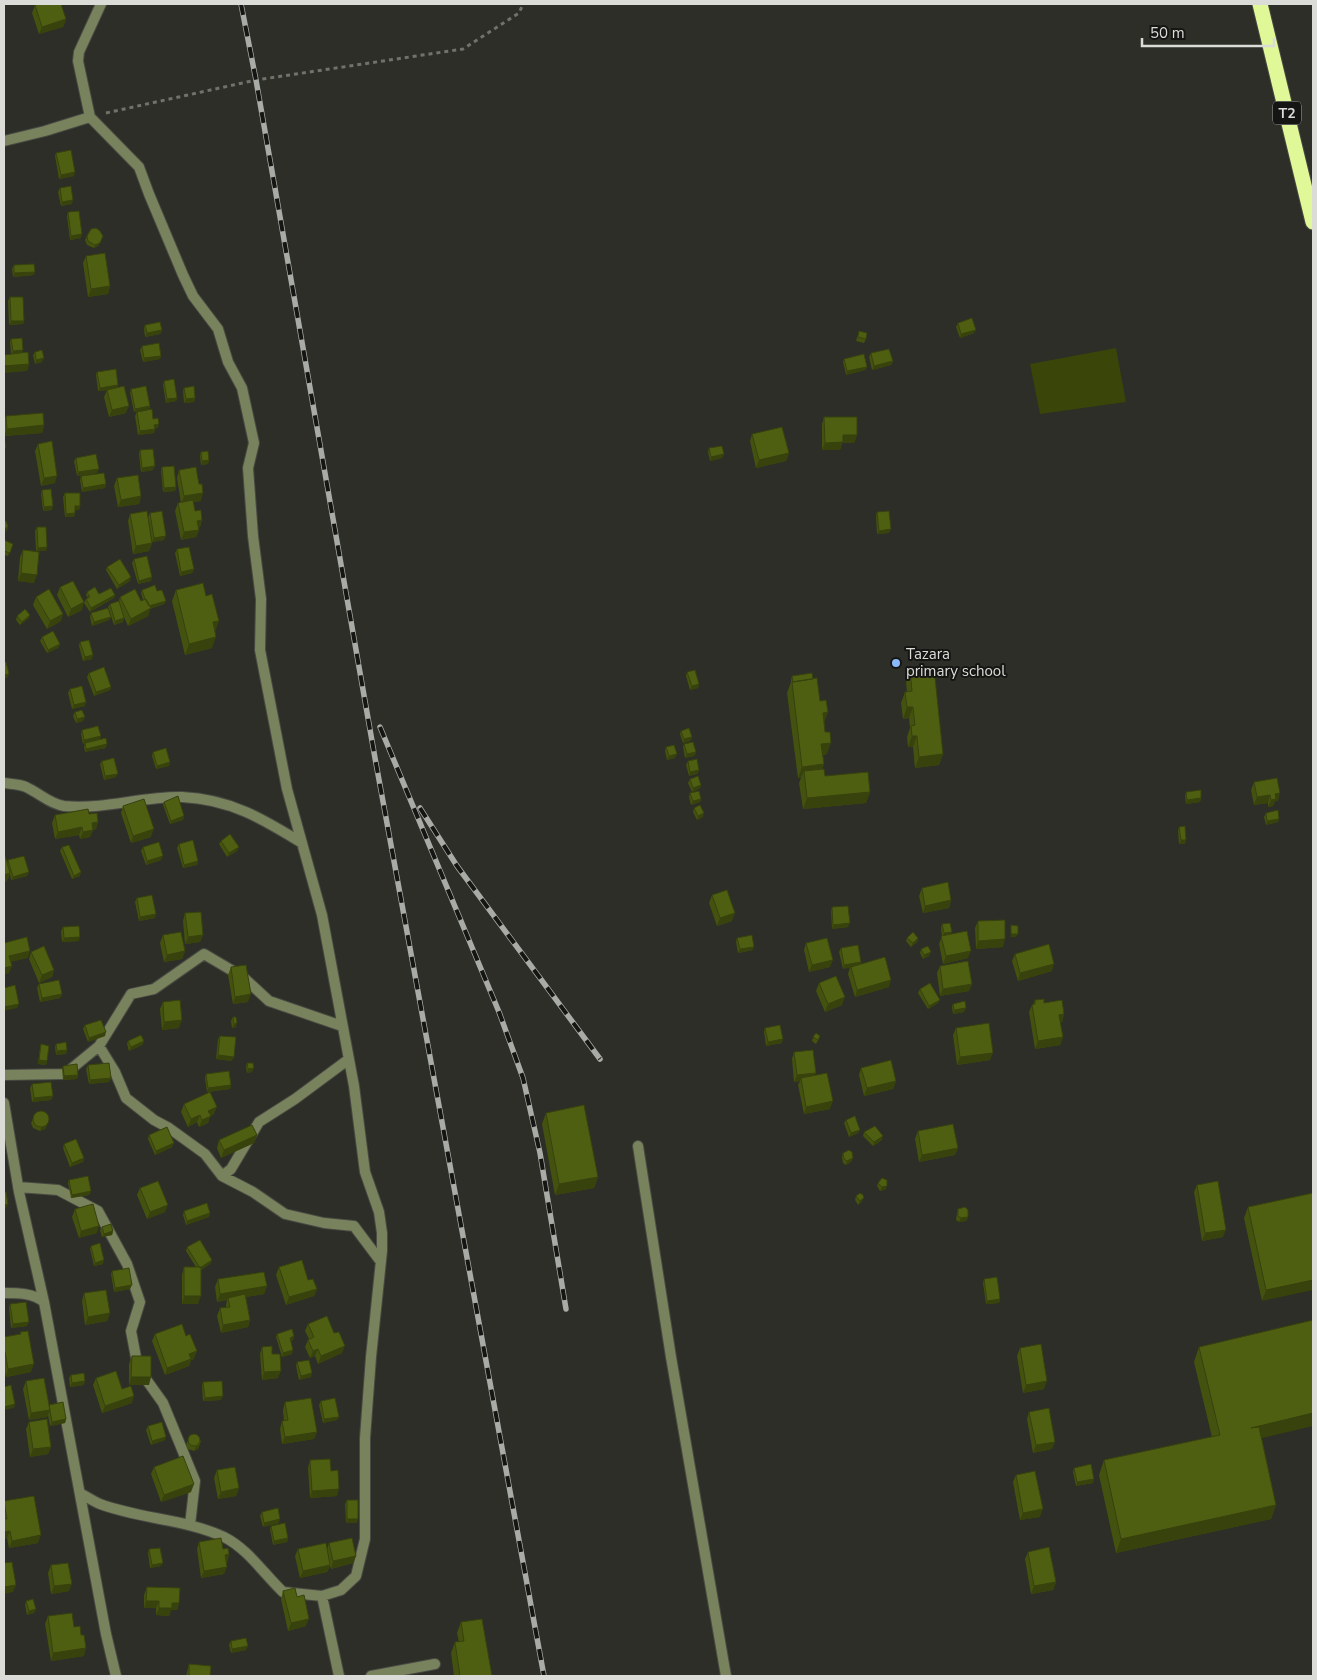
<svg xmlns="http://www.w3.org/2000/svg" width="1317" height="1680" font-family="'Nunito Sans',sans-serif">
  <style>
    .green { fill: #394509 }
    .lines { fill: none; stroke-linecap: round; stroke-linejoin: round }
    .lane-casing { stroke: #484a43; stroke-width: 12 }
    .street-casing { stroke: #484a43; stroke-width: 12 }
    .highway-casing { stroke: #484a43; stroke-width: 17 }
    .path { stroke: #71726c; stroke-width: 3; stroke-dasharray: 4 4; stroke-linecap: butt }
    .lane { stroke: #78825c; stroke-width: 10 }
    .street { stroke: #78825c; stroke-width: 10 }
    .highway { stroke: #e0f898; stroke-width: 15 }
    .rail-casing { stroke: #a9aba6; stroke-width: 5.5 }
    .rail { stroke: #151613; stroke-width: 4; stroke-dasharray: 11; stroke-linecap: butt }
    .wall { fill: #44520f }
    .shaded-wall { fill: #37420d }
    .building { fill: #4f5f12; stroke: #37420d }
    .poi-dot { fill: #8bbafc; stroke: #151613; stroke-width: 2 }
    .labels { text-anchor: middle; stroke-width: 4; stroke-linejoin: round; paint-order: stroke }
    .shield { fill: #151613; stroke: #a0a19d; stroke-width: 1 }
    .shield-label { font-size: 14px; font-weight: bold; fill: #dbdcd8 }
    .poi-label { font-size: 15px; fill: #dbdcd8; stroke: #151613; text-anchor: start }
  </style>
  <rect width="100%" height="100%" fill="#2c2e27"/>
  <!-- green -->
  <path class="green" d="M1116 348 1126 402 1040 414 1030 364Z"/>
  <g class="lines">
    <!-- lane casing -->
    <g class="lane-casing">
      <path id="lane" d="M638 1146 671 1357 726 1676"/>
    </g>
    <!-- street casing -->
    <g class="street-casing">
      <path id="street" d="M4 141 45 131 90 117
        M4 783C11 784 20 784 26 787 39 793 50 804 64 806 104 810 142 796 182 797 230 799 263 819 302 843
        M99 1046 115 1072 126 1098 154 1120 169 1128 205 1154 222 1176 231 1169 259 1122 295 1099 349 1059
        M4 1075 65 1074 99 1046 131 994 154 989 204 954 243 977 269 1001 342 1026
        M4 1103 19 1192 44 1302 106 1634 116 1676
        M222 1176 253 1192 285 1214 324 1223 354 1226 381 1262
        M18 1187 58 1190 98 1211 127 1264 140 1302 131 1331 138 1368 163 1403 195 1481 190 1525
        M4 1293C18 1293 33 1293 44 1302
        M80 1493C87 1497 93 1501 100 1504 140 1519 185 1519 224 1537 248 1549 264 1574 283 1592L322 1596 341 1590 356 1576 365 1539V1438L371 1357 382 1251V1233L379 1212 365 1172 354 1086 322 915 287 789 260 650 261 599 253 536 248 468 254 443 242 388 228 362 218 329 193 296 183 275 149 194 139 167 90 117 78 61 79 52 101 4
        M322 1596 339 1676
        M371 1676 435 1664"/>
    </g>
    <!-- highway casing -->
    <g class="highway-casing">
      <path id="highway" d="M1260 4 1313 222"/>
    </g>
    <!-- path -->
    <path class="path" d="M106 113 256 80 463 49 519 13 523 4"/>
    <!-- lane -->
    <use href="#lane" class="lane"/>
    <!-- street -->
    <use href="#street" class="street"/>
    <!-- highway -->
    <use href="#highway" class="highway"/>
    <!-- rail casing -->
    <g class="rail-casing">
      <path id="rail" d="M241 4 256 80 375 758 544 1676
        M380 727 499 1012 523 1078 540 1153 566 1309
        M420 808 457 866 600 1059"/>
    </g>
    <!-- rail -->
    <use href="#rail" class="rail"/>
  </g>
  <!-- wall -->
  <path class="wall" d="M35 5 66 19 63 27 39 34 32 13Z
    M56 153 74 176 59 179 55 156Z
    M60 188 72 204 61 206 58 192Z
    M68 212 81 238 70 240 67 216Z
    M87 236H103L98 246 94 248 87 245 85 240Z
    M86 256 110 286 108 294 88 297 83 263Z
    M14 265 34 275 13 277 12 269Z
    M10 297 24 321 23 324 9 325 8 301Z
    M958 323 974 333 960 338 956 327Z
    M145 325 162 330 160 334 145 337 144 328Z
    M859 331 866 339 864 343 856 341Z
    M11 339 29 364 27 371 11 354 10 342Z
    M142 346 161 356 160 359 143 362 140 350Z
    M35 352 42 362 35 364 33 355Z
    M871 353 893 361 891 365 872 370 869 357Z
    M844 359 867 367 865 370 846 375 843 362Z
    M97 372 118 387 126 413 109 417 104 397 107 390 98 391 96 375Z
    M164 381 177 398 176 401 166 403 163 385Z
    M184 388 195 398 194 402 184 403 183 391Z
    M131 389 150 406 149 409 134 412 130 393Z
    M137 412 153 419 158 428H155L154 433 138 435 135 416Z
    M6 416 44 425 42 433 4 436V422Z
    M824 417 857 435 854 443H842L840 450H822V424Z
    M752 434 789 453 786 461 756 468 750 441Z
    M38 444 55 483 41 486 35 451Z
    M709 448 724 454 722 458 710 461 708 452Z
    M140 450 153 470 141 472 139 454Z
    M201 452 209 460 208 464 201 465 200 456Z
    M76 458 97 473 77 476 74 461Z
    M162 467 176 487 175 491 163 492 161 471Z
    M179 470 201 501 193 502 195 511 202 520 200 527 198 528 199 530 196 537 181 540 175 511 178 503H181L177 478Z
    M81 476 106 484 105 488 82 492 80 480Z
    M117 478 141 496 139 504 118 507 114 486Z
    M42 490 52 510 43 511 41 494Z
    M65 493 80 506 79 510H75L74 517H65L63 497Z
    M877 512 889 533 877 534 876 516Z
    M150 513 164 540 152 542 148 517Z
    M130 514 152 543 149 551 133 554 128 521Z
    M37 527 47 547 46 551H36L34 583 18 581 20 557 23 550 36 551 35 531Z
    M4 540 13 544 8 556 4 555Z
    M177 549 194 569 192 573 180 576 175 553Z
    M134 559 151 581 138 584 132 563Z
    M107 567 130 581 117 589 106 570Z
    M60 587 82 610 68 617 57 595Z
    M142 590 157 591 166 601 164 604 150 609 148 616 128 626 124 617 123 622 114 625 108 607 110 604 119 601 120 597 141 601 143 600 141 593Z
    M176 590 212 648 185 655 172 601Z
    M87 592 99 594 115 595 114 598 90 612 84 603 86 599 88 598 86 595Z
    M36 597 61 621 47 629 33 605Z
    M91 613 111 617 109 620 92 626 90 617Z
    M17 616 29 618 20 625 16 620Z
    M42 637 60 644 58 648 47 653 40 641Z
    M80 642 92 659 83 661 79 646Z
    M910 670 943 754 939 765 915 768 913 747H908L907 737 910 728 909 718 903 719 901 703 905 692H907L906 682Z
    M687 672 699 684 698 688 690 690 686 676Z
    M89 673 111 687 110 690 94 696 87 677Z
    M792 676 813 679 820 701 828 712 824 722 827 754 823 755 824 764 822 769 825 776 870 792 866 803 803 809 799 783 801 778H798L787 693 791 682V680Z
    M70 689 85 706 72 709 68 693Z
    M75 712 83 721 76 723 73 716Z
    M82 730 101 736 99 740 106 748 85 752 84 747 85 743 83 744 81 734Z
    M681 731 692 737 690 741 683 743 680 734Z
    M684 744 696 752 694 756 685 758 683 747Z
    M666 747 675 758 667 760 665 751Z
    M153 752 170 762 169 766 156 769 152 756Z
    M102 761 116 777 104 780 100 764Z
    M688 761 699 770 697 774 689 776 686 765Z
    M690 779 701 785 700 788 692 792 688 783Z
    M1254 782 1278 801H1275L1273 806 1268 807V803L1254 805 1251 790Z
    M1186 792 1201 798 1200 802 1186 804 1185 796Z
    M690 793 701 799 700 802 691 805 689 797Z
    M164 802 184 816 183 820 170 824 163 805Z
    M123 806 151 837 131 843 121 813Z
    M694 808 703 817 697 820 693 812Z
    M1266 813 1278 822 1266 825 1264 817Z
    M89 814 98 822 96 829 93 830 90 837 80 839 79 835 55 839 52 823 55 815Z
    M1179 827 1185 844H1179L1178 831Z
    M221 841 237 851 227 857 219 844Z
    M179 844 198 861 197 865 183 868 177 848Z
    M62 847 80 876 72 879 60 851Z
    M143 847 161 860 146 865 141 851Z
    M4 852 7 863 8 860 29 872 27 876 11 880 10 874 7 881 4 882Z
    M922 888 951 900 949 908 923 913 919 896Z
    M712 895 732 921 717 926 709 903Z
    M137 898 155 918 139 921 135 902Z
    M832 907 848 927 832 929 831 911Z
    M185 913 203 935 200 942 185 944 183 921Z
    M978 921 1003 947 976 949 975 928Z
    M942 924 951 934 968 958 943 964 939 944 942 936 941 928Z
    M63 927 79 941 62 942 61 931Z
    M163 935 185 951 182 959 164 962 160 943Z
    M737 938 753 950 738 953 736 942Z
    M907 938H918L917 942 911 947 906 941Z
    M806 943 830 967 809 972 804 950Z
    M841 948 861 962V964L889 987 855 997 848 974 850 967 843 969 839 952Z
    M921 949 929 956 923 959 920 953Z
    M31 952 54 970 52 977 39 983 29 959Z
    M1015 954 1052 971 1018 981 1012 961Z
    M940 966 972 984 969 991 940 996 937 973Z
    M231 967 248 1002 233 1004 228 975Z
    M819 983 842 1005 825 1012 816 991Z
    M39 984 62 994 60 998 40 1002 37 988Z
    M920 989 938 1003 928 1009 918 993Z
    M1035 1000 1044 1003 1064 1014 1062 1022H1060L1063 1037 1060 1045 1035 1049 1029 1012 1032 1005H1033Z
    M163 1002 179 1028 162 1030 160 1009Z
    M953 1004 964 1012 953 1014 952 1007Z
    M233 1017 236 1027 232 1028 231 1021Z
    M85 1025 105 1036 88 1042 83 1029Z
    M765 1028 782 1043 766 1046 764 1032Z
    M956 1028 990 1060 957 1065 953 1035Z
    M220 1036 232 1061 216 1059 218 1039Z
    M813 1037 819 1039 816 1044 812 1041Z
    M128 1041H144L142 1045 129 1051 127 1044Z
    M41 1044 47 1061 46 1065 38 1064 40 1048Z
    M56 1044 67 1050 66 1054 56 1055 55 1047Z
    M794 1052 815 1075 830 1109 804 1114 798 1085 800 1081 794 1082 792 1059Z
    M247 1063 252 1072 247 1073 246 1067Z
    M88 1065 111 1078 109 1082 89 1084 86 1069Z
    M63 1066 78 1075 77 1079 63 1080 62 1069Z
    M861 1068 896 1081 893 1089 864 1096 859 1075Z
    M206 1074 231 1085 230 1089 207 1092 205 1078Z
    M32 1084 53 1096 51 1100 32 1102 30 1088Z
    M184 1104 214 1114 210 1116 208 1123 199 1127 197 1122 188 1127 181 1112Z
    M546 1113 598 1177 594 1188 555 1195 542 1124Z
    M33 1119 49 1121 45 1129 40 1131 33 1128 31 1123Z
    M846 1120 858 1133 849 1137 844 1123Z
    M918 1131 958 1148 955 1155 919 1162 915 1139Z
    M864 1132 882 1140 873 1146 863 1136Z
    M149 1135 172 1147 155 1155 148 1139Z
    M257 1135 254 1143 221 1158 217 1148 219 1140Z
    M64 1144 84 1158 83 1162 70 1167 63 1148Z
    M843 1153 853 1158 851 1162 846 1165 843 1163 842 1157Z
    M69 1180 91 1191 89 1195 71 1198 68 1183Z
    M878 1183 886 1189 880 1191 877 1186Z
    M1197 1185 1223 1237 1202 1241 1194 1192Z
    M140 1188 165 1212 147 1219 137 1195Z
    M1313 1193 1262 1301 1244 1218 1248 1207Z
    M856 1196 862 1201 858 1205 855 1200Z
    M75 1209 97 1233 79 1238 72 1217Z
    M958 1209 968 1217 966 1221 959 1222 956 1220 957 1213Z
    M184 1211 210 1213 209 1217 186 1225 183 1215Z
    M102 1227 113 1231 112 1235 102 1237 100 1230Z
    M91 1246 103 1264 94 1266 90 1249Z
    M187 1247 212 1260 210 1264 201 1270 198 1304H182V1275L184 1267H196L186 1251Z
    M279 1267 308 1280 317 1289 314 1296 286 1305 276 1275Z
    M112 1271 130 1289 114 1292 111 1274Z
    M218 1279 267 1286 264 1294 246 1297 250 1320 248 1327 221 1333 217 1316 220 1308 226 1307V1305L227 1300 217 1302 215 1287Z
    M984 1279 1000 1299 999 1303 986 1304 983 1283Z
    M84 1293 110 1313 107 1321 85 1325 82 1301Z
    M10 1304 27 1326 11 1328 9 1308Z
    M308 1324 342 1353 318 1364 315 1356 310 1358 305 1347 308 1340 309 1339 305 1331Z
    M20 1332 31 1372 6 1377 4 1367V1337L20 1334Z
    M155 1334 194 1359 191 1360 189 1366 165 1375 152 1341Z
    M277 1334 294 1336 293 1340 291 1341 292 1354 282 1357 276 1337Z
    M262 1347 272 1354 278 1378 262 1380 260 1354Z
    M1199 1347 1262 1439 1276 1505 1271 1519 1116 1553 1099 1475 1104 1460 1212 1437 1194 1362Z
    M1020 1348 1044 1389 1023 1393 1017 1356Z
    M132 1356 149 1385H129V1364Z
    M297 1362 311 1377 299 1380 296 1366Z
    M71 1375 84 1385 70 1387 69 1378Z
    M96 1378 122 1389 132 1403 102 1413 93 1385Z
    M26 1381 49 1405 66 1419 65 1423 50 1426 48 1415 47 1417 29 1420 23 1389Z
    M203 1382 221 1400 203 1401 202 1386Z
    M321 1401 337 1420 323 1423 319 1405Z
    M285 1402 317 1432 314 1439 282 1444 280 1429 282 1421H284L283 1410Z
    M1029 1412 1052 1449 1033 1453 1027 1419Z
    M29 1422 51 1447 48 1454 30 1457 26 1429Z
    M148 1426 165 1440 151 1445 146 1430Z
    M190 1435 201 1441 198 1449 194 1451 188 1449 186 1445Z
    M310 1460 331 1471 337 1496 310 1498 308 1468Z
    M154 1467 191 1492 161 1502 151 1474Z
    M1074 1468 1093 1483 1076 1486 1073 1472Z
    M217 1470 239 1488 236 1496 218 1499 214 1478Z
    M1016 1475 1040 1517 1020 1520 1013 1482Z
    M347 1500 357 1523H346L345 1504Z
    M4 1501 38 1543 9 1548 7 1538 4 1539Z
    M262 1512 279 1523 263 1527 260 1516Z
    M271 1526 288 1538 287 1542 273 1545 270 1529Z
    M199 1542 223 1549 229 1554 224 1574 201 1578 197 1549Z
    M329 1543 356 1556 353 1563 331 1569 330 1566 327 1572 300 1578 295 1556 298 1549H327Z
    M149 1549 161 1566 150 1568 148 1553Z
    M1028 1552 1056 1582 1053 1590 1031 1594 1025 1559Z
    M51 1565 69 1591 51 1594 48 1573Z
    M147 1587 179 1603 177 1610H171L169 1616 156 1615V1608H144V1595Z
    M283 1591 306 1626 288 1631 281 1599Z
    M26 1601 36 1609 34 1613 27 1615 25 1605Z
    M48 1616 74 1627 81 1635 84 1656 51 1661 45 1624Z
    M461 1622 492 1676H454L451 1653 455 1642H459L457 1633Z
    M231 1641 246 1650 231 1653 229 1645Z
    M189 1664 210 1676H186Z"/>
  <!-- shaded-wall -->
  <path class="shaded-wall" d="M66 19 63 27 39 34 42 27Z
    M75 172 74 176 59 179 61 175Z
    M73 200 72 204 61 206 62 202Z
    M82 234 81 238 70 240 71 236Z
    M100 243 98 246 94 248 95 245Z
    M35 272 34 275 13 277 14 273Z
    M110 286 108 294 88 297 91 289Z
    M11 321H24L23 324 9 325Z
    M162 330 160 334 145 337 147 333Z
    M976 330 974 333 960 338 961 334Z
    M23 350 21 354 11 355 13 351Z
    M161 356 160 359 143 362 144 358Z
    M44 358 42 362 35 364 36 360Z
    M893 361 891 365 872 370 874 366Z
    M29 364 27 371 4 373V366Z
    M867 367 865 370 846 375 847 371Z
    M118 385 117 389 98 391 100 388Z
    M177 398 176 401 166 403 167 399Z
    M195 398 194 402 184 403 186 399Z
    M129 406 126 413 109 417 112 410Z
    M150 406 149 409 134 412 135 409Z
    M159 424 158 428 153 429 154 425Z
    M44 425 42 433 4 436 7 429Z
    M155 429 154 433 138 435 140 431Z
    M843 435H857L854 443H842L840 450H822L825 443Z
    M789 453 786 461 756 468 759 460Z
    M724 454 722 458 710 461 711 457Z
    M209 460 208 464 201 465 202 461Z
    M155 466 153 470 141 472 142 468Z
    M99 469 97 473 77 476 78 472Z
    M57 476 55 483 41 486 44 478Z
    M106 484 105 488 82 492 83 488Z
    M176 487 175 491 163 492 164 488Z
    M203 493 201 501 181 504 184 496Z
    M141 496 139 504 118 507 121 500Z
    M53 506 52 510 43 511 44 507Z
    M75 506H80L79 510H73Z
    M75 513 74 517H65L66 514Z
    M202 520 200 527 194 529 197 521Z
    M8 527 7 531 4 532V529Z
    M891 529 889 533 877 534 879 531Z
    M199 530 196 537 181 540 184 532Z
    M166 536 164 540 152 542 154 538Z
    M152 543 149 551 133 554 136 546Z
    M47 547 46 551H36L38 548Z
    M194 569 192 573 180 576 181 572Z
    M21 573 37 575 34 583 18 581Z
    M131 577 130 581 117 589 119 585Z
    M152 577 151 581 138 584 139 581Z
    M115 595 114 598 90 612 91 608Z
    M166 601 164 604 150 609 148 616 128 626 131 619 148 606Z
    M84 602 82 610 68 617 71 609Z
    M63 614 61 621 47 629 50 621Z
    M30 615 29 618 20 625 22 622Z
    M111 617 109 620 92 626 94 622Z
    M124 618 123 622 114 625 115 621Z
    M219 621 215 632 213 622Z
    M216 637 212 648 185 655 189 644Z
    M60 644 58 648 47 653 48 650Z
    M93 655 92 659 83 661 85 657Z
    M9 674 7 678 4 679V675Z
    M699 684 698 688 690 690 692 686Z
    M111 687 110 690 94 696 96 692Z
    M86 702 85 706 72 709 74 705Z
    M907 707H913L909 718 903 719Z
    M828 712 824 723 823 713Z
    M85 717 83 721 76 723 77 719Z
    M101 736 99 740 83 744 84 740Z
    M912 736H917L913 747H908Z
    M692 737 690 741 683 743 684 739Z
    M831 743 827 754 817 755 821 744Z
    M107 744 106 748 85 752 86 749Z
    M696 752 694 756 685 758 687 754Z
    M677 754 675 758 667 760 669 756Z
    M943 754 939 765 915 768 919 757Z
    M170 762 169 766 156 769 157 766Z
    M824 764 820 776 804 771 801 778H798L802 767Z
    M699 770 697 774 689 776 690 772Z
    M118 774 116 777 104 780 105 776Z
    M701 785 700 788 692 792 693 788Z
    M870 792 866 803 803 809 807 798Z
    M1280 793 1278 801H1275L1273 806 1268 807 1271 800 1275 794Z
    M1270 795 1268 803 1254 805 1257 797Z
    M1201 798 1200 802 1186 804 1187 800Z
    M701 799 700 802 691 805 693 801Z
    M704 813 703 817 697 820 698 816Z
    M184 816 183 820 170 824 171 821Z
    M1279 819 1278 822 1266 825 1267 821Z
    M98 822 96 829 89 830 92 823Z
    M82 827 79 835 55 839 58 832Z
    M154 829 151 837 131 843 133 836Z
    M93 830 90 837 80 839 83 832Z
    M1181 840H1186L1185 844H1179Z
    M239 847 237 851 227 857 229 853Z
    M163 856 161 860 146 865 147 861Z
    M198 861 197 865 183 868 184 865Z
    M29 872 27 876 11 880 13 877Z
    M81 872 80 876 72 879 74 876Z
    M10 873 7 881 4 882V875Z
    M951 900 949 908 923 913 925 906Z
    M735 913 732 921 717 926 720 918Z
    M156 914 155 918 139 921 140 917Z
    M850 923 848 927 832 929 833 925Z
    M952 932 950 936 942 937 944 933Z
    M1011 934H1018L1016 937H1010Z
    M203 935 200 942 185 944 188 937Z
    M80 937 79 941 62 942 64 938Z
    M918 938 917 942 911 947 913 943Z
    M1005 939 1003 947 976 949 978 941Z
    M754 947 753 950 738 953 740 949Z
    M30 951 28 958 7 963 9 956Z
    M185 951 182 959 164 962 167 955Z
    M971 951 968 958 943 964 946 956Z
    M931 952 929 956 923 959 924 955Z
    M833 960 830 967 809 972 812 965Z
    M861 962 860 966 843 969 844 965Z
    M1054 964 1052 971 1018 981 1020 973Z
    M12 966 9 973 4 975V968Z
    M54 970 52 977 39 983 42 975Z
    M891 980 889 987 855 997 857 990Z
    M972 984 969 991 940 996 943 989Z
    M62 994 60 998 40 1002 42 998Z
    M251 994 248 1002 233 1004 235 997Z
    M845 997 842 1005 825 1012 828 1004Z
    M940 1000 938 1003 928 1009 929 1006Z
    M19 1004 17 1008 4 1011V1007Z
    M966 1008 964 1012 953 1014 954 1010Z
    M1064 1014 1062 1022H1056L1059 1015Z
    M182 1020 179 1028 162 1030 164 1022Z
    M237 1023 236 1027 232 1028 234 1024Z
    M106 1032 105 1036 88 1042 89 1038Z
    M1063 1037 1060 1045 1035 1049 1038 1041Z
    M783 1039 782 1043 766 1046 768 1042Z
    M144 1041 142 1045 129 1051 131 1047Z
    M67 1050 66 1054 56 1055 57 1051Z
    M993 1053 990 1060 957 1065 960 1057Z
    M218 1055 234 1057 232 1061 216 1059Z
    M39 1060 47 1061 46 1065 38 1064Z
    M254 1068 252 1072 247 1073 248 1069Z
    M816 1073 813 1080 801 1078 800 1081 794 1082 797 1075Z
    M78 1075 77 1079 63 1080 64 1076Z
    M111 1078 109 1082 89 1084 90 1080Z
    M896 1081 893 1089 864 1096 867 1088Z
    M231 1085 230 1089 207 1092 208 1088Z
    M53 1096 51 1100 32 1102 34 1098Z
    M833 1101 830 1109 804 1114 806 1107Z
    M217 1107 214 1114 210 1116 208 1123 199 1127 202 1120 208 1111Z
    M200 1115 197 1122 188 1127 191 1119Z
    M49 1121 45 1129 40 1131 41 1128Z
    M860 1130 858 1133 849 1137 851 1133Z
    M257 1135 254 1143 221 1158 224 1150Z
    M883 1136 882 1140 873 1146 874 1142Z
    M174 1143 172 1147 155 1155 156 1151Z
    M958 1148 955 1155 919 1162 922 1155Z
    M84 1158 83 1162 70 1167 72 1163Z
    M853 1158 851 1162 846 1165 847 1161Z
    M598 1177 594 1188 555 1195 559 1184Z
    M887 1186 886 1189 880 1191 882 1187Z
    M91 1191 89 1195 71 1198 72 1195Z
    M864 1198 862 1201 858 1205 860 1201Z
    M8 1204 6 1208H4V1205Z
    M168 1205 165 1212 147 1219 150 1212Z
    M210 1213 209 1217 186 1225 187 1221Z
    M968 1217 966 1221 959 1222 961 1218Z
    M99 1226 97 1233 79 1238 81 1231Z
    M1226 1230 1223 1237 1202 1241 1205 1233Z
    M113 1231 112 1235 102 1237 104 1234Z
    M104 1260 103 1264 94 1266 95 1263Z
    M212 1260 210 1264 198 1271 200 1268Z
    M1313 1280V1290L1262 1301 1266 1290Z
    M132 1285 130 1289 114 1292 115 1288Z
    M267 1286 264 1294 229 1300 228 1298 227 1300 217 1302 220 1294Z
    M317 1289 314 1296 286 1305 289 1297Z
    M184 1296H201L198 1304H182Z
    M1000 1299 999 1303 986 1304 987 1301Z
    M110 1313 107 1321 85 1325 88 1317Z
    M250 1320 248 1327 221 1333 223 1325Z
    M29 1322 27 1326 11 1328 13 1324Z
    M294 1336 293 1340 288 1342 290 1338Z
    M345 1346 342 1353 318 1364 321 1356Z
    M318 1349 315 1356 310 1358 313 1351Z
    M293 1350 292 1354 282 1357 283 1353Z
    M197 1351 194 1359 191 1360 189 1366 165 1375 167 1368 189 1354Z
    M34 1364 31 1372 6 1377 8 1369Z
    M281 1371 278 1378 262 1380 264 1372Z
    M312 1373 311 1377 299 1380 301 1376Z
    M131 1377H151L149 1385H129Z
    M85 1381 84 1385 70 1387 72 1383Z
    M1047 1381 1044 1389 1023 1393 1026 1385Z
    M134 1396 132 1403 102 1413 105 1406Z
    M223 1396 221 1400 203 1401 205 1398Z
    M15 1404 14 1408 4 1410V1407Z
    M50 1410 47 1417 29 1420 31 1413Z
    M1313 1413V1426L1246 1442 1251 1428Z
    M339 1417 337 1420 323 1423 324 1419Z
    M66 1419 65 1423 50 1426 52 1422Z
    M317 1432 314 1439 282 1444 285 1437Z
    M166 1437 165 1440 151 1445 152 1441Z
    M1055 1442 1052 1449 1033 1453 1036 1445Z
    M199 1445 198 1449 194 1451 196 1447Z
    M51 1447 48 1454 30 1457 33 1449Z
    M1094 1479 1093 1483 1076 1486 1077 1482Z
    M194 1484 191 1492 161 1502 164 1495Z
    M239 1488 236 1496 218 1499 221 1492Z
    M339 1489 337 1496 310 1498 312 1491Z
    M1276 1505 1271 1519 1116 1553 1121 1539Z
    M1043 1509 1040 1517 1020 1520 1023 1513Z
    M280 1519 279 1523 263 1527 264 1523Z
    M347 1519H358L357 1523H346Z
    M10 1531 7 1538 4 1539V1532Z
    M41 1535 38 1543 9 1548 12 1541Z
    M288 1538 287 1542 273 1545 274 1541Z
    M229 1554 227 1562 225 1555Z
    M356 1556 353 1563 331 1569 333 1561Z
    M163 1563 161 1566 150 1568 152 1565Z
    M330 1565 327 1572 300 1578 303 1571Z
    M227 1567 224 1574 201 1578 204 1571Z
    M1056 1582 1053 1590 1031 1594 1034 1586Z
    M72 1584 69 1591 51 1594 54 1586Z
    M16 1585 13 1592 4 1594V1587Z
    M146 1601H159L156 1608H144Z
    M172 1603H179L177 1610H171L169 1616 156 1615 159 1608Z
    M36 1609 34 1613 27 1615 29 1611Z
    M309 1619 306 1626 288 1631 291 1623Z
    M248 1646 246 1650 231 1653 232 1649Z
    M86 1648 84 1656 51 1661 53 1653Z"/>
  <!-- building -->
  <path class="building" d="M40 4H61L66 19 42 27 35 5Z
    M71 150 75 172 61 175 56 153Z
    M71 186 73 200 62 202 60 188Z
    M79 211 82 234 71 236 68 212Z
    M96 228 100 231 103 236 100 243 95 245 88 241 87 236 91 229Z
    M105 253 110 286 91 289 86 256Z
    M34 264 35 272 14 273V265Z
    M10 297H23L24 321H11Z
    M972 318 976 330 961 334 958 323Z
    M160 322 162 330 147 333 145 325Z
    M859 331 867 333 866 339 858 337Z
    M22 338 23 350 13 351 11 339Z
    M159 343 161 356 144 358 142 346Z
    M889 349 893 361 874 366 871 353Z
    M42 350 44 358 36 360 35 352Z
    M28 352 29 364 4 366V355Z
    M864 354 867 367 847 371 844 359Z
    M116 369 118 385 100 388 97 372Z
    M174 379 177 398 167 399 164 381Z
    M124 386 129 406 112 410 107 390Z
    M146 386 150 406 135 409 131 389Z
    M194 386 195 398 186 399 184 388Z
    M152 409 153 419 158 418 159 424 154 425 155 429 140 431 137 412Z
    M43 413 44 425 7 429 6 416Z
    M824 417H857V435H843V442L825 443Z
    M782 427 789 453 759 460 752 434Z
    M4 438 6 447 4 448Z
    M52 441 57 476 44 478 38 444Z
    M722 446 724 454 711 457 709 448Z
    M153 449 155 466 142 468 140 450Z
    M208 451 209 460 202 461 201 452Z
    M96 454 99 469 78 472 76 458Z
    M174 466 176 487 164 488 162 467Z
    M196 467 199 484H202L203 493 184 496 179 470Z
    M104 473 106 484 83 488 81 476Z
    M138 475 141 496 121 500 117 478Z
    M51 489 53 506 44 507 42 490Z
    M65 493H80V506H75V513L66 514Z
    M193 500 195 511 201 510 202 520 197 521 199 530 184 532 178 503Z
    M147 511 152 543 136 546 130 514Z
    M162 511 166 536 154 538 150 513Z
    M889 511 891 529 879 531 877 512Z
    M4 521H6L8 527 4 529Z
    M37 527H46L47 547 38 548Z
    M4 540 13 544 10 553 4 551Z
    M189 547 194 569 181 572 177 549Z
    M23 550 39 552 37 575 21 573Z
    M147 556 152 577 139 581 134 559Z
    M120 559 131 577 119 585 107 567Z
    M73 581 84 602 71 609 60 587Z
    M203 583 206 596 212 594 219 621 213 622 216 637 189 644 176 590Z
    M155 585 157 591 162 590 166 601 149 606 145 599 142 590Z
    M95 587 99 594 111 588 115 595 91 608 86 599 90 597 87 592Z
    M49 589 63 614 50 621 36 597Z
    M135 589 141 601 146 599 151 608 131 619 120 597Z
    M119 601 124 618 115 621 110 604Z
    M108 608 111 617 94 622 91 613Z
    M25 609 30 615 22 622 17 616Z
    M53 631 60 644 48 650 42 637Z
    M89 640 93 655 85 657 80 642Z
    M4 662H6L9 674 4 675Z
    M104 667 111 687 96 692 89 673Z
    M934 668 943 754 919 757 917 736H912L911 726 915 725 913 707H907L905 692 912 691 910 670Z
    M695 670 699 684 692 686 687 672Z
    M812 673 813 679 793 682 792 676Z
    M817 678 820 701 826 700 828 712 823 713 825 732H830L831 743 821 744 824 764 802 767 792 682Z
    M82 686 86 702 74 705 70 689Z
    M82 710 85 717 77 719 75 712Z
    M98 726 101 736 84 740 82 730Z
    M689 728 692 737 684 739 681 731Z
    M106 738 107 744 86 749 85 743Z
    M693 742 696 752 687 754 684 744Z
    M674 745 677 754 669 756 666 747Z
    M166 748 170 762 157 766 153 752Z
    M114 758 118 774 105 776 102 761Z
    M697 759 699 770 690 772 688 761Z
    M824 769 825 776 868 772 870 792 807 798 804 771Z
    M698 776 701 785 693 788 690 779Z
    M1277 778 1280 793 1275 794 1276 799 1271 800 1270 795 1257 797 1254 782Z
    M1201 790V798L1187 800 1186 792Z
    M699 791 701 799 693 801 690 793Z
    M178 796 184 816 171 821 164 802Z
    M144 799 154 829 133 836 123 806Z
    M700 805 704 813 698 816 694 808Z
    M88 809 89 814 97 813 98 822 92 823 93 830 83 832 82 827 58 832 55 815Z
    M1278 810 1279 819 1267 821 1266 813Z
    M1185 826 1186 840H1181L1179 827Z
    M230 834 239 847 229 853 221 841Z
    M193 840 198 861 184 865 179 844Z
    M159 842 163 856 147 861 143 847Z
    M69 845 81 872 74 876 62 847Z
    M4 852 10 873 4 875Z
    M24 856 29 872 13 877 8 860Z
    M948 882 951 900 925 906 922 888Z
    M727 890 735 913 720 918 712 895Z
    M152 895 156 914 140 917 137 898Z
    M848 906 850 923 833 925 832 907Z
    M201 912 203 935 188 937 185 913Z
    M1005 920V939L978 941V921Z
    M950 923 952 932 944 933 942 924Z
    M1011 925 1018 926V934H1011Z
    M79 926 80 937 64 938 63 927Z
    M967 931 971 951 946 956 941 936Z
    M181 932 185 951 167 955 163 935Z
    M913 932 918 938 913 943 907 938Z
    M752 935 754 947 740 949 737 938Z
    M27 937 30 951 9 956 12 966 4 968V943Z
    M827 938 833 960 812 965 806 943Z
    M1049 944 1054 964 1020 973 1015 954Z
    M858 945 861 962 844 965 841 948Z
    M44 946 54 970 42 975 31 952Z
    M928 946 931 952 924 955 921 949Z
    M885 957 891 980 857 990 851 967Z
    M968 961 972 984 943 989 940 966Z
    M246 965 251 994 235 997 231 967Z
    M836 976 845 997 828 1004 819 983Z
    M59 980 62 994 42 998 39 984Z
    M930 983 940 1000 929 1006 920 989Z
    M15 985 19 1004 4 1007V988Z
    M1044 999V1003L1062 1000 1064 1014 1059 1015 1063 1037 1038 1041 1032 1005 1035 1004V1000Z
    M180 1000 182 1020 164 1022 163 1002Z
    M965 1001 966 1008 954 1010 953 1004Z
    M233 1017H236L237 1023 234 1024Z
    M101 1020 106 1032 89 1038 85 1025Z
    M989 1023 993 1053 960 1057 956 1028Z
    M780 1025 783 1039 768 1042 765 1028Z
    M816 1033 820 1036 818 1040 813 1037Z
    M141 1035 144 1041 131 1047 128 1041Z
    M220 1036 236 1037 234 1057 218 1055Z
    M66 1042 67 1050 57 1051 56 1044Z
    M41 1044 49 1046 47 1061 39 1060Z
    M813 1050 816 1073 797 1075 794 1052Z
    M891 1060 896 1081 867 1088 861 1068Z
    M109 1063 111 1078 90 1080 88 1065Z
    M247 1063H253L254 1068 248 1069Z
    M77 1064 78 1075 64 1076 63 1066Z
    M229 1071 231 1085 208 1088 206 1074Z
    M827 1073 833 1101 806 1107 801 1078Z
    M51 1082 53 1096 34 1098 32 1084Z
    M210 1092 217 1107 208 1111 211 1116 202 1120 200 1115 191 1119 184 1104Z
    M584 1105 598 1177 559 1184 546 1113Z
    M33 1119a8 8 0 1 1 16 0a8 8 0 1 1-16 0Z
    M855 1116 860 1130 851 1133 846 1120Z
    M953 1124 958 1148 922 1155 918 1131Z
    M252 1125 257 1135 224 1150 219 1140Z
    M875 1126 883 1136 874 1142 864 1132Z
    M167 1127 174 1143 156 1151 149 1135Z
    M76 1139 84 1158 72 1163 64 1144Z
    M849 1150 852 1152 853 1158 847 1161 844 1159 843 1153Z
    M88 1176 91 1191 72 1195 69 1180Z
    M882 1178 887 1180V1186L882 1187 878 1183Z
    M158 1181 168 1205 150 1212 140 1188Z
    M1218 1181 1226 1230 1205 1233 1197 1185Z
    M4 1192H6L8 1204 4 1205Z
    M860 1193 863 1195 864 1198 860 1201 856 1196Z
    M1313 1193V1280L1266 1290 1248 1207Z
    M207 1203 210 1213 187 1221 184 1211Z
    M93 1204 99 1226 81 1231 75 1209Z
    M965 1207 968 1210V1217L961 1218 958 1216V1209Z
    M111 1224 113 1231 104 1234 102 1227Z
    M200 1240 212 1260 200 1268 187 1247Z
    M100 1243 104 1260 95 1263 91 1246Z
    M302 1260 308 1280 313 1279 317 1289 289 1297 279 1267Z
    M184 1267H201V1296H184Z
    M129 1268 132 1285 115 1288 112 1271Z
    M264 1272 267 1286 220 1294 218 1279Z
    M997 1277 1000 1299 987 1301 984 1279Z
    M106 1290 110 1313 88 1317 84 1293Z
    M245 1294 250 1320 223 1325 220 1308 230 1307 228 1298Z
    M26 1302 29 1322 13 1324 10 1304Z
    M327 1316 334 1333 339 1332 345 1346 321 1356 318 1349 313 1351 308 1340 314 1337 308 1324Z
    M1313 1320V1413L1251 1428 1259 1427 1276 1505 1121 1539 1104 1460 1220 1435 1199 1347Z
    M182 1324 186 1336 190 1334 197 1351 189 1354 191 1359 167 1368 155 1334Z
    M292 1329 294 1336 290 1338 293 1350 283 1353 277 1334Z
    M28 1331 34 1364 8 1369 5 1352 4 1353V1337L21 1334 20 1332Z
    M1041 1344 1047 1381 1026 1385 1020 1348Z
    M272 1346V1354H280L281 1371 264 1372 262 1347Z
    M132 1356H151V1377H131Z
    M309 1360 312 1373 301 1376 297 1362Z
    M116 1371 122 1389 131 1386 134 1396 105 1406 96 1378Z
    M84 1373 85 1381 72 1383 71 1375Z
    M44 1378 50 1410 31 1413 26 1381Z
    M222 1381 223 1396 205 1398 203 1382Z
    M11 1385 15 1404 4 1407V1387Z
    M311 1398 317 1432 285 1437 282 1421 288 1420 285 1402Z
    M335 1398 339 1417 324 1419 321 1401Z
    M63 1402 66 1419 52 1422 49 1405Z
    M1049 1408 1055 1442 1036 1445 1029 1412Z
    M47 1419 51 1447 33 1449 29 1422Z
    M162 1422 166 1437 152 1441 148 1426Z
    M188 1440a6 6 0 1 1 12 0a6 6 0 1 1-12 0Z
    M183 1456 194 1484 164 1495 154 1467Z
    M330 1459 331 1471 338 1470 339 1489 312 1491 310 1460Z
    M1091 1464 1094 1479 1077 1482 1074 1468Z
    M235 1467 239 1488 221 1492 217 1470Z
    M1035 1471 1043 1509 1023 1513 1016 1475Z
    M34 1496 41 1535 12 1541 10 1531 4 1532V1519H7L4 1501Z
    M347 1500H358V1519H347Z
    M278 1508 280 1519 264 1523 262 1512Z
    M285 1523 288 1538 274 1541 271 1526Z
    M221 1538 223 1549 228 1548 229 1554 225 1555 227 1567 204 1571 199 1542Z
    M352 1538 356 1556 333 1561 329 1543Z
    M326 1543 330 1565 303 1571 298 1549Z
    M1049 1547 1056 1582 1034 1586 1028 1552Z
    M160 1548 163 1563 152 1565 149 1549Z
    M12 1562 16 1585 4 1587V1563Z
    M68 1563 72 1584 54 1586 51 1565Z
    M147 1587 180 1588 179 1603H172V1608H159V1601H146Z
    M295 1588 297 1597 304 1595 309 1619 291 1623 283 1591Z
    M33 1599 36 1609 29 1611 26 1601Z
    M72 1613 74 1627 80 1626 81 1635H84L86 1648 53 1653 48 1616Z
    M482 1619 492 1676H460L455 1642 464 1641 461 1622Z
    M246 1638 248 1646 232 1649 231 1641Z
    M189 1664 211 1666 210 1676H189Z"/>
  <!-- markers -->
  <circle class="poi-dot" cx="896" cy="663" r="5"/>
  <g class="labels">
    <!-- shield labels -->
    <rect class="shield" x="1273" y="101.5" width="28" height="23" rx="4"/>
    <g class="shield-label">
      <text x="1287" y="118">T2</text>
    </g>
    <!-- poi labels -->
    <g class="poi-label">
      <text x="906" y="659">Tazara<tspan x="906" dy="17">primary school</tspan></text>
    </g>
  </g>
  <!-- border -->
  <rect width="1317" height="1680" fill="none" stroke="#dbdcd8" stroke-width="10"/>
  <!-- scale -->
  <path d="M1142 38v8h132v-8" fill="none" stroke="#dbdcd8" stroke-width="2.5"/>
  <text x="1150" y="38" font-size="15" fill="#dbdcd8" stroke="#151613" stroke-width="4" paint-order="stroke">50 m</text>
</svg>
